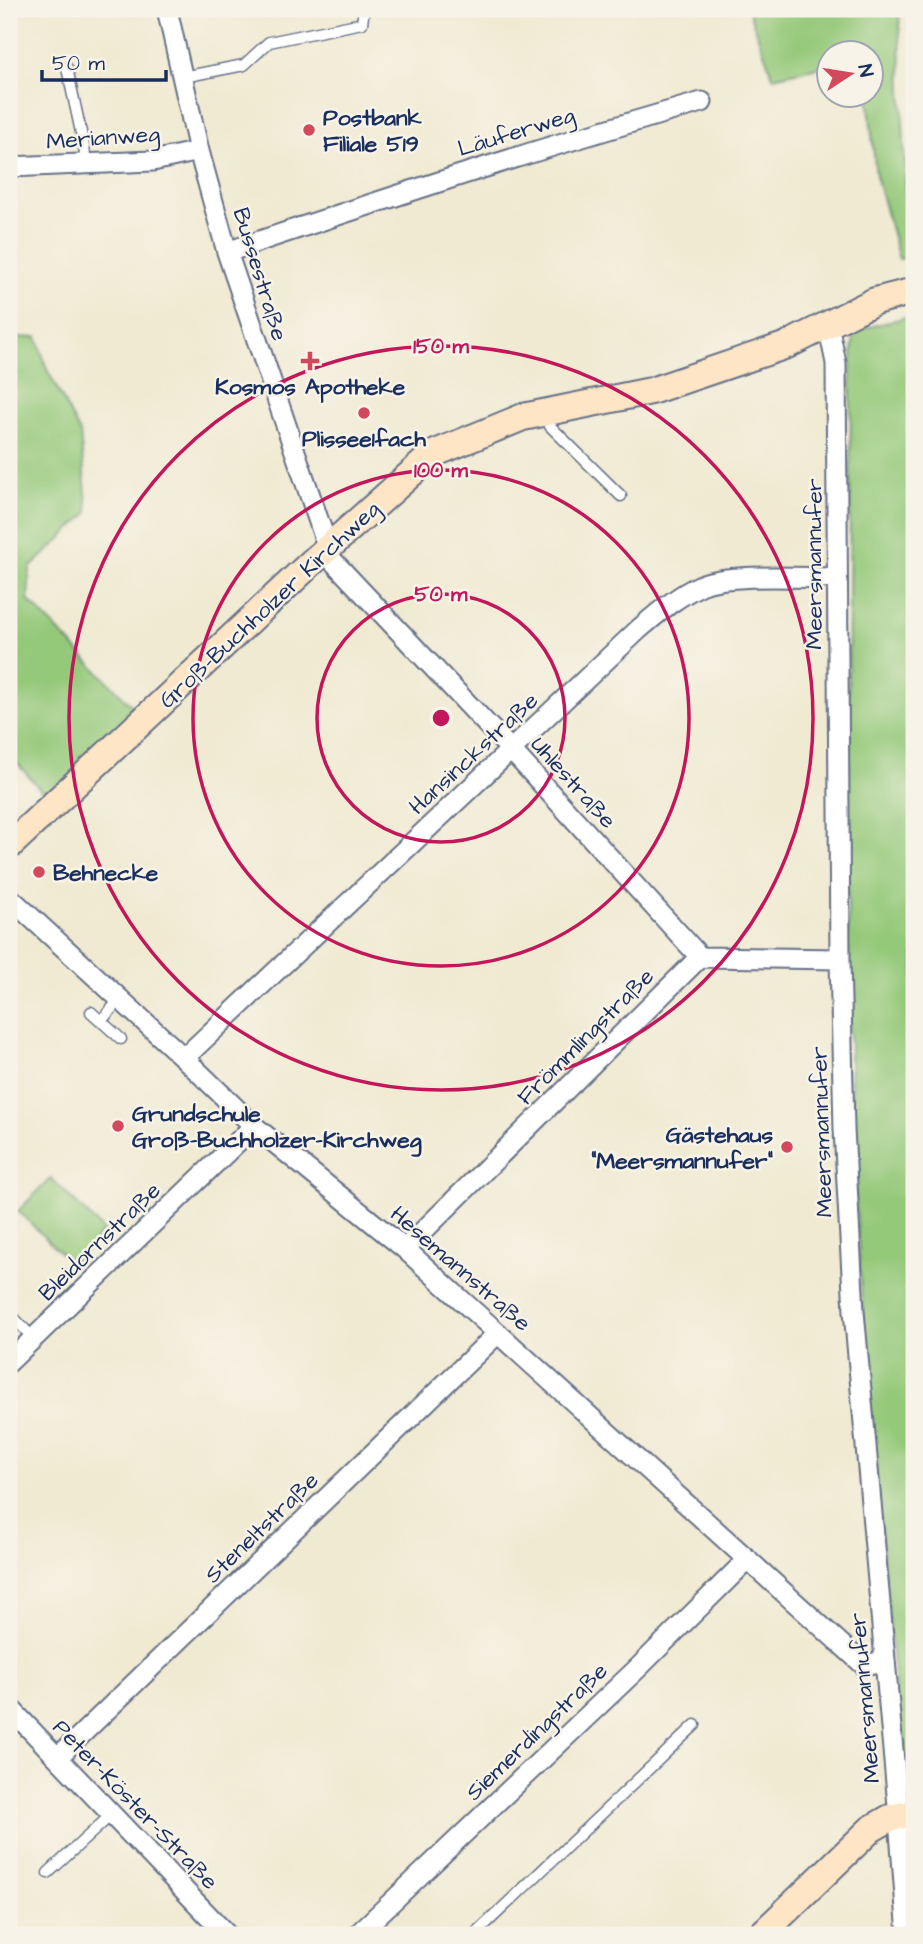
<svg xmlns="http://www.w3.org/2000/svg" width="923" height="1944" font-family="'Architects Daughter',sans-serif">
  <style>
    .green { fill: #95c97a; stroke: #587c6c; stroke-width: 2 }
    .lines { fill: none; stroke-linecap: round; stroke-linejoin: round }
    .lane-casing { stroke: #667087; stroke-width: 13 }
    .street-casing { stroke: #667087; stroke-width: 23 }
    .secondary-casing { stroke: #667087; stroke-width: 30 }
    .lane { stroke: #fff; stroke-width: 10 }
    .street { stroke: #fff; stroke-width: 19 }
    .secondary { stroke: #fde5c5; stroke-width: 26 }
    .ring { fill: none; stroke: #c2185b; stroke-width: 3.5 }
    .poi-dot { fill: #d1495b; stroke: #f7f3e8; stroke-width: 2.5 }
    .labels { text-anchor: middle; stroke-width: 5; stroke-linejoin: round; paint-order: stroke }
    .poi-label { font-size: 23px; font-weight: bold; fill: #1b2f5e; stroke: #f7f3e8; text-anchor: start }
    .street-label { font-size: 23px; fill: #1b2f5e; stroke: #f7f3e8 }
    .centre { fill: #c2185b; stroke: #f7f3e8; stroke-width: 3.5 }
    .ring-label { font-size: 21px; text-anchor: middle; font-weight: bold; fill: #c2185b; stroke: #f7f3e8; stroke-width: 5; stroke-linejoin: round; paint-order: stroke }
  </style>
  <rect width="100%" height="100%" fill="#f7f3e8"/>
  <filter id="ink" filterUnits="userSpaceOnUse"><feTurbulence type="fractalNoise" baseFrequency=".0143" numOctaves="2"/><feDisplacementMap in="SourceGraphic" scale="14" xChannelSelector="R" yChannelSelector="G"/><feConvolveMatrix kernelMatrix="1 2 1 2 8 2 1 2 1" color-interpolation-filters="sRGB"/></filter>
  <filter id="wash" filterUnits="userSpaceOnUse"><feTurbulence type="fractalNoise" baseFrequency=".00686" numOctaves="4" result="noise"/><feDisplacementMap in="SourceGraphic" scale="28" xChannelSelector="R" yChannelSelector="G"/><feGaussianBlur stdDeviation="1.57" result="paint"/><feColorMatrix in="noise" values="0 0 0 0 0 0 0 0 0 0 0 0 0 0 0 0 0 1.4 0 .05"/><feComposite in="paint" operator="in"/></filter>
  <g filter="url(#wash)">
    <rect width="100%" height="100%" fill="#f0ead2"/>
    <!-- green -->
    <path class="green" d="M748 9H899L908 257 899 259 876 175 868 95 870 94V52H828V65L773 77Z
      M914 315V1792L905 1794C886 1584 864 1375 854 1165 842 900 850 634 851 369L854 331Z
      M37 337 46 367 80 433 88 513 30 568 28 600 139 713 49 799 9 754V338Z
      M51 1178 104 1231 72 1264 18 1211Z"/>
  </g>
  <g filter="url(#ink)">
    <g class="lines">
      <!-- lane casing -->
      <g class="lane-casing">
        <path id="lane" d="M67 68 84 146 86 164
          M183 77 244 65 269 42 362 23 364 9
          M548 415 550 426 621 496
          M120 999 101 1021 121 1039
          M91 1012 101 1021
          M9 1316 13 1317 34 1339
          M48 1873 112 1814
          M474 1935 695 1725"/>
      </g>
      <!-- street casing -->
      <g class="street-casing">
        <path id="street" d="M167 9 199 151 227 252 332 560 512 751 700 957
          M9 167 153 161 199 151
          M227 252C385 199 542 147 702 102
          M828 325 836 363 840 959 844 1129 854 1311 898 1806 908 1935
          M9 897 184 1058 254 1126 405 1249 864 1665 885 1661
          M184 1058 638 630C658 613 677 596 701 585 729 573 804 578 837 578
          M405 1249 700 957 840 959
          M9 1362 254 1126
          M9 1707 227 1935
          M58 1757 498 1333
          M357 1935 639 1667 748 1559"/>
      </g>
      <!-- secondary casing -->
      <g class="secondary-casing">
        <path id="secondary" d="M9 846 311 563 433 454 523 417 651 391 787 345 875 301 914 291
          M761 1935 871 1829 890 1818 914 1813"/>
      </g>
      <!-- lane -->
      <use href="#lane" class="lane"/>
      <!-- street -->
      <use href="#street" class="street"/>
      <!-- secondary -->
      <use href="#secondary" class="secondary"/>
    </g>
  </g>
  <!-- distance rings -->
  <g class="ring">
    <circle cx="441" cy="718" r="124"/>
    <circle cx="441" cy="718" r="248"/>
    <circle cx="441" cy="718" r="372"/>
  </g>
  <!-- markers -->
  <g class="poi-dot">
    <circle cx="309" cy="130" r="7"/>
    <path d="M306.5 350.5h7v7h7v7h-7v7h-7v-7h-7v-7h7z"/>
    <circle cx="364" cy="413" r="7"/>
    <circle cx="39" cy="872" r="7"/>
    <circle cx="118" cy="1126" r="7"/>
    <circle cx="787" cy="1147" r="7"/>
  </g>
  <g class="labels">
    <!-- poi labels -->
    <g class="poi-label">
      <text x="323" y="125">Postbank<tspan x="323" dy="26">Filiale 519</tspan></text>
      <text x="310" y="394" text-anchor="middle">Kosmos Apotheke</text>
      <text x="364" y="446" text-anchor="middle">Plissee1fach</text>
      <text x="53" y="880">Behnecke</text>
      <text x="132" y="1121">Grundschule<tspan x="132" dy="26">Groß-Buchholzer-Kirchweg</tspan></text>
      <text x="773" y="1142" text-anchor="end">Gästehaus<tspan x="773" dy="26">"Meersmannufer"</tspan></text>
    </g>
    <!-- street labels -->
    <g class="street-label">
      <text transform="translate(516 131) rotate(-17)" y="8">Läuferweg</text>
      <text transform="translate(103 137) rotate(-4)" y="8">Merianweg</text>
      <text transform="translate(261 274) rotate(73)" y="8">Bussestraße</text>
      <text transform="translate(813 564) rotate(-90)" y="8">Meersmannufer</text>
      <text transform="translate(269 604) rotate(-43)" y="8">Groß-Buchholzer Kirchweg</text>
      <text transform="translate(473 753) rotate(-43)" y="8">Hansinckstraße</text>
      <text transform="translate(574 782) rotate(48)" y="8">Uhlestraße</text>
      <text transform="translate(585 1036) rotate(-45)" y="8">Frömmlingstraße</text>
      <text transform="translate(821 1132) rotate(-92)" y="8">Meersmannufer</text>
      <text transform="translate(99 1241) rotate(-44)" y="8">Bleidornstraße</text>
      <text transform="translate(461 1268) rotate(41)" y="8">Hesemannstraße</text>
      <text transform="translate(261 1527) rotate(-44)" y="8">Steneltstraße</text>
      <text transform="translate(864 1698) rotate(-95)" y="8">Meersmannufer</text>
      <text transform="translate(536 1731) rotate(-44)" y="8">Siemerdingstraße</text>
      <text transform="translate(136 1804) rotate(46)" y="8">Peter-Köster-Straße</text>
    </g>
  </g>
  <circle cx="441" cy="718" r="10" class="centre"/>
  <g class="ring-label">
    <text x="441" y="353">150 m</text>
    <text x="441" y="477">100 m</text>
    <text x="441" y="601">50 m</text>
  </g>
  <!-- margin -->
  <rect width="923" height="1944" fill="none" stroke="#f7f3e8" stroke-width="35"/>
  <!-- north arrow -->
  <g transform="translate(850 74) rotate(78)"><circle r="33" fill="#f7f3e8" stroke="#9fa5b1" stroke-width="2"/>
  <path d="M0-5L12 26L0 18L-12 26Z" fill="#d1495b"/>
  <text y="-10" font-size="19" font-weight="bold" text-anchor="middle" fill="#1b2f5e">N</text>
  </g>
  <!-- scale -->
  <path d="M42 70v10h124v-10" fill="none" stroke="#1b2f5e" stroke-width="3.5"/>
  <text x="52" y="70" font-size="21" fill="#1b2f5e" stroke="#f7f3e8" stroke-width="5" paint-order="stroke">50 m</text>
</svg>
